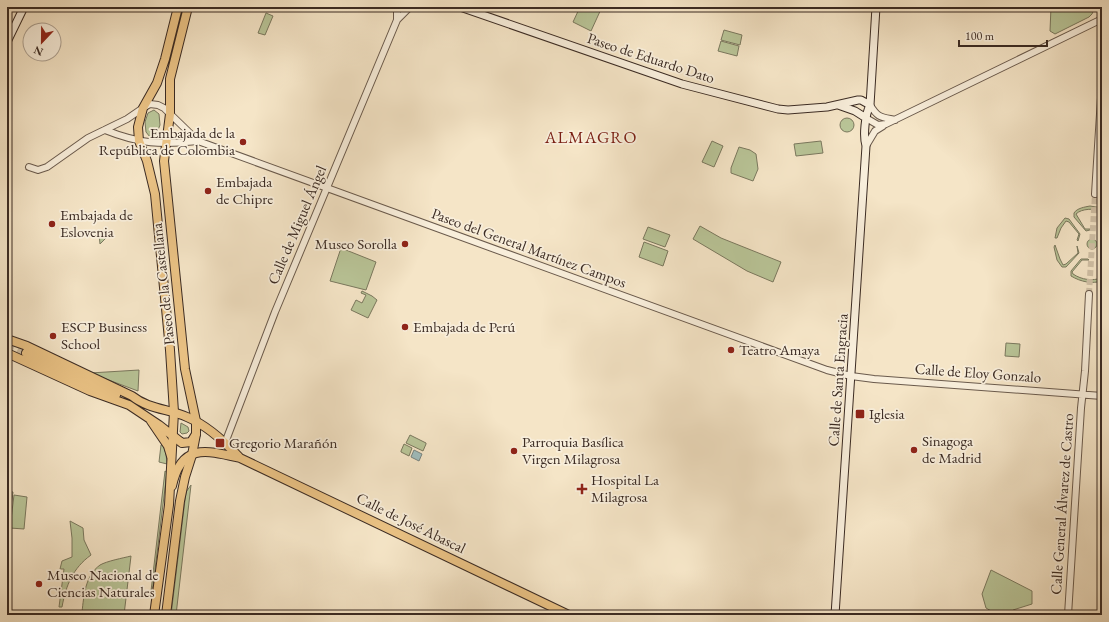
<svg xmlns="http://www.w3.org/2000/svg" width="1109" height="622" font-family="'EB Garamond',serif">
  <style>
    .green { fill: #b9c598; stroke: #7a785e }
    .water { fill: #9fbdbe; stroke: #778380 }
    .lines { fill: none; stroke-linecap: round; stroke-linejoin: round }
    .tertiary-tunnel { stroke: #d0c0a6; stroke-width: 6; stroke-dasharray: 6 3; stroke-linecap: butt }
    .primary-tunnel { stroke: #d0c0a6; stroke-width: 8; stroke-dasharray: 8 4; stroke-linecap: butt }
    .tertiary-casing { stroke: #6a5a4c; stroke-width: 8 }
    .secondary-casing { stroke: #3b2b23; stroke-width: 9 }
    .primary-casing { stroke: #3b2b23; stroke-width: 10 }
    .trunk-casing { stroke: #3b2b23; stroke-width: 10 }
    .tertiary { stroke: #f8eedb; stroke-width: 6 }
    .secondary { stroke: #f8eedb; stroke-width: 7 }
    .primary { stroke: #eac284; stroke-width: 8 }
    .trunk { stroke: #eac284; stroke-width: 8 }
    .poi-dot { fill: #8f2418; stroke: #f8eedb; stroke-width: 1.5 }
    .labels { text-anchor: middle; stroke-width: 3.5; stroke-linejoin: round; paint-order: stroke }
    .street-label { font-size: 15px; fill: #3b2b23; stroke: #f8eedb }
    .poi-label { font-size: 15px; fill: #3b2b23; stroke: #f8eedb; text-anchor: start }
    .quarter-label { font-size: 17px; letter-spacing: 1px; fill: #7a1f14; stroke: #f8eedb }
  </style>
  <rect width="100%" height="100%" fill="#f5e5c7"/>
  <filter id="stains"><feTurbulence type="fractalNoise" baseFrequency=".005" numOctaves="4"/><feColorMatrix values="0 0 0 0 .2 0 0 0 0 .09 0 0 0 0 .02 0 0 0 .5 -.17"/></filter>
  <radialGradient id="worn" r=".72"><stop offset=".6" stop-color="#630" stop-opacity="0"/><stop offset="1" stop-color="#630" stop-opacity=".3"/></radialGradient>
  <!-- green -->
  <path class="green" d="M580 7H602L591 31 573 22Z
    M1051 7H1095L1092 14 1089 17 1055 34 1050 31Z
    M266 13 273 16 265 35 258 33Z
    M724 30 742 35 740 45 721 40Z
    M721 41 739 46 737 56 718 51Z
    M154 110 159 114 160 125 156 135 150 137 146 132 145 122 148 113Z
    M840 125a7 7 0 1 1 14 0a7 7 0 1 1-14 0Z
    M712 141 723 146 714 167 702 162Z
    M821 141 823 153 796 156 794 144Z
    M739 147 750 150 756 154 758 169 753 181 731 173V168Z
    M1090 206 1102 208V210C1094 209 1082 208 1076 214L1085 229H1090V230L1086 231 1074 217V213C1077 208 1085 207 1090 206Z
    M1065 218 1069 219 1080 234 1078 241 1077 240 1079 234 1069 222 1066 221 1061 228 1057 238H1055L1057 228Z
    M700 226 721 238 781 262 773 282 747 271 693 239Z
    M648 227 670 235 665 247 643 239Z
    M112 232 100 244 99 234Z
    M1087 244a5 5 0 1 1 10 0a5 5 0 1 1-10 0Z
    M644 242 668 251 663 266 639 257Z
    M1055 245 1060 259 1063 265 1066 264 1078 253 1077 246 1079 253 1066 267H1062L1057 260 1054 247Z
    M341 248 376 262 366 290 330 281Z
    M1081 259H1088L1089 260H1082L1072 272 1073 274C1082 280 1092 281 1102 278V281C1092 284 1081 282 1071 276V271Z
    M362 291 372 296 377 300 368 318 351 310 356 300 362 303 366 295 361 293Z
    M1006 343 1020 344 1019 357 1005 356Z
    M139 370 138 391 90 373Z
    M181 423 188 427 189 431 187 433 182 434 180 432Z
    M410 435 426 443V444L423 451 406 443Z
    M404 444 412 448 409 456 401 452V451Z
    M161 445H163L166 454 167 464 159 462Z
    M165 471 167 472 153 586 151 591Z
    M191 485 176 615H171L186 492Z
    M7 491 13 492 9 527H7Z
    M14 495 27 497 24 529 10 528Z
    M70 521 83 528 84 540 91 555C73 568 66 585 62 607H59L64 569H60L62 561 72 557V538Z
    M131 556 124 615H78L79 612H82C84 595 85 576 100 565 107 561 123 558 131 556Z
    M991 570 1032 591V604L1013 610V615H998L986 608 982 594Z"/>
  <!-- water -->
  <path class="water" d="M414 450 422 454 419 461 411 457Z"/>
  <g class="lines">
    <!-- tertiary-tunnel -->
    <path class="tertiary-tunnel" d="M1089 294 1095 194"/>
    <!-- primary-tunnel -->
    <path class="primary-tunnel" d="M7 344 26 353"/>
    <!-- tertiary casing -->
    <g class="tertiary-casing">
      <path id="tertiary" d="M397 7V20
        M870 105C878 118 881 117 895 120
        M866 118 878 125 886 124 1102 19
        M105 130C140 144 161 145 198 141
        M866 146 875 131 883 126
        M29 167 38 170 47 167 88 138 127 119 143 108 150 104 158 105 164 108 198 141 827 370 851 376 874 379 1102 396
        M1095 194 1102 82
        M225 443 275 312 397 20 410 7
        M1068 615 1081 408 1085 371 1089 294"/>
    </g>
    <!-- secondary casing -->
    <g class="secondary-casing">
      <path id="secondary" d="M460 7 682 84 778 109 788 110 827 107 858 100H861L870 105
        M7 42 24 7
        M838 105 855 111 866 118
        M835 615 866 146C863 136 865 115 870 105L876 7"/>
    </g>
    <!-- primary casing -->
    <g class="primary-casing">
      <path id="primary" d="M7 339 27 346 132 396C148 409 169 409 187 417 206 425 225 442 239 457
        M7 353 90 391 129 405 159 425 182 443 191 442 196 434
        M26 353 88 383 116 395
        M151 421 168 446 171 456
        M172 486C181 443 206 450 240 458L569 615"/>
    </g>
    <!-- trunk casing -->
    <g class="trunk-casing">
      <path id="trunk" d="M154 615 169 505 174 412 170 350 155 194 147 161 139 141 138 127 143 108 157 83 165 59 178 7
        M166 615 180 501 185 477 192 455 196 434V421L185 369 164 161 170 114V79L188 7"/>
    </g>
    <!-- tertiary -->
    <use href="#tertiary" class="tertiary"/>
    <!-- secondary -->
    <use href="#secondary" class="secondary"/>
    <!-- primary -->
    <use href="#primary" class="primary"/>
    <!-- trunk -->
    <use href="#trunk" class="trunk"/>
  </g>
  <!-- markers -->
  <g class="poi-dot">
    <circle cx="243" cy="142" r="4"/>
    <circle cx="208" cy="191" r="4"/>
    <circle cx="52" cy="224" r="4"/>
    <circle cx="405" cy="244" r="4"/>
    <circle cx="405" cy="327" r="4"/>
    <circle cx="53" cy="336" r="4"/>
    <circle cx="731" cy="350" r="4"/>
    <rect x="855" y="409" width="10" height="10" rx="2"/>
    <rect x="215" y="438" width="10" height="10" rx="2"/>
    <circle cx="914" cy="450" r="4"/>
    <circle cx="514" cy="451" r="4"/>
    <path d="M580 483h4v4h4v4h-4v4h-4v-4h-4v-4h4z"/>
    <circle cx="39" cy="584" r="4"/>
  </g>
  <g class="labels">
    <!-- street labels -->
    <g class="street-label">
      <text transform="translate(651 58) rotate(18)" y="5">Paseo de Eduardo Dato</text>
      <text transform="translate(297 225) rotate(-67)" y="5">Calle de Miguel Ángel</text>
      <text transform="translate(529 248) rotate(20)" y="5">Paseo del General Martínez Campos</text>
      <text transform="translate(163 284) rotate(-96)" y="5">Paseo de la Castellana</text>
      <text transform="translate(978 373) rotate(4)" y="5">Calle de Eloy Gonzalo</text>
      <text transform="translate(838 380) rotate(-86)" y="5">Calle de Santa Engracia</text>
      <text transform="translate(1062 504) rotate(-86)" y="5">Calle General Álvarez de Castro</text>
      <text transform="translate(411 523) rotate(26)" y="5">Calle de José Abascal</text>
    </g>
    <!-- poi labels -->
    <g class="poi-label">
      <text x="235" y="138" text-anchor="end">Embajada de la<tspan x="235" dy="17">República de Colombia</tspan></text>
      <text x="216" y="187">Embajada<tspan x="216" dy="17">de Chipre</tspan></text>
      <text x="60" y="220">Embajada de<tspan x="60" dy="17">Eslovenia</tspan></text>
      <text x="397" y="249" text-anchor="end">Museo Sorolla</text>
      <text x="61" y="332">ESCP Business<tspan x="61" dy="17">School</tspan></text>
      <text x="413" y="332">Embajada de Perú</text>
      <text x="739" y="355">Teatro Amaya</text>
      <text x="869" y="419">Iglesia</text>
      <text x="922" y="446">Sinagoga<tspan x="922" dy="17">de Madrid</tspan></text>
      <text x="522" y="447">Parroquia Basílica<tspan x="522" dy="17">Virgen Milagrosa</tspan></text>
      <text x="229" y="448">Gregorio Marañón</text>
      <text x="591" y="485">Hospital La<tspan x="591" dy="17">Milagrosa</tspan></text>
      <text x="47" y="580">Museo Nacional de<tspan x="47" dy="17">Ciencias Naturales</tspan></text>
    </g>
    <!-- quarter labels -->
    <g class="quarter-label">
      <text x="591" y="143">ALMAGRO</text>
    </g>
  </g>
  <!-- margin -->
  <rect width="1109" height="622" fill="none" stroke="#f5e5c7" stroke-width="24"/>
  <rect x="8" y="8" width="1093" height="606" fill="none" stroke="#3b2b23" stroke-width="2"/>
  <rect x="12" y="12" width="1085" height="598" fill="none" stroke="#3b2b23"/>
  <!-- north arrow -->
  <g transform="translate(42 42) rotate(202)"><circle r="19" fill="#f8eedb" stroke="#aca091"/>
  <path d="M0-3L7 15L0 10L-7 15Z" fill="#8f2418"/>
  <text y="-6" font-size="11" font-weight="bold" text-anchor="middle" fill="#3b2b23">N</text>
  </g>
  <!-- scale -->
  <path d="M959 40v6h88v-6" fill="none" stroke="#3b2b23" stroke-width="2"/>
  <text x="965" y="40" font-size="12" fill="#3b2b23" stroke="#f8eedb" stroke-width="3" paint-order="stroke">100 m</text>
  <rect width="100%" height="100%" filter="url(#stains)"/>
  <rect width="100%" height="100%" fill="url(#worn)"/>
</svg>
